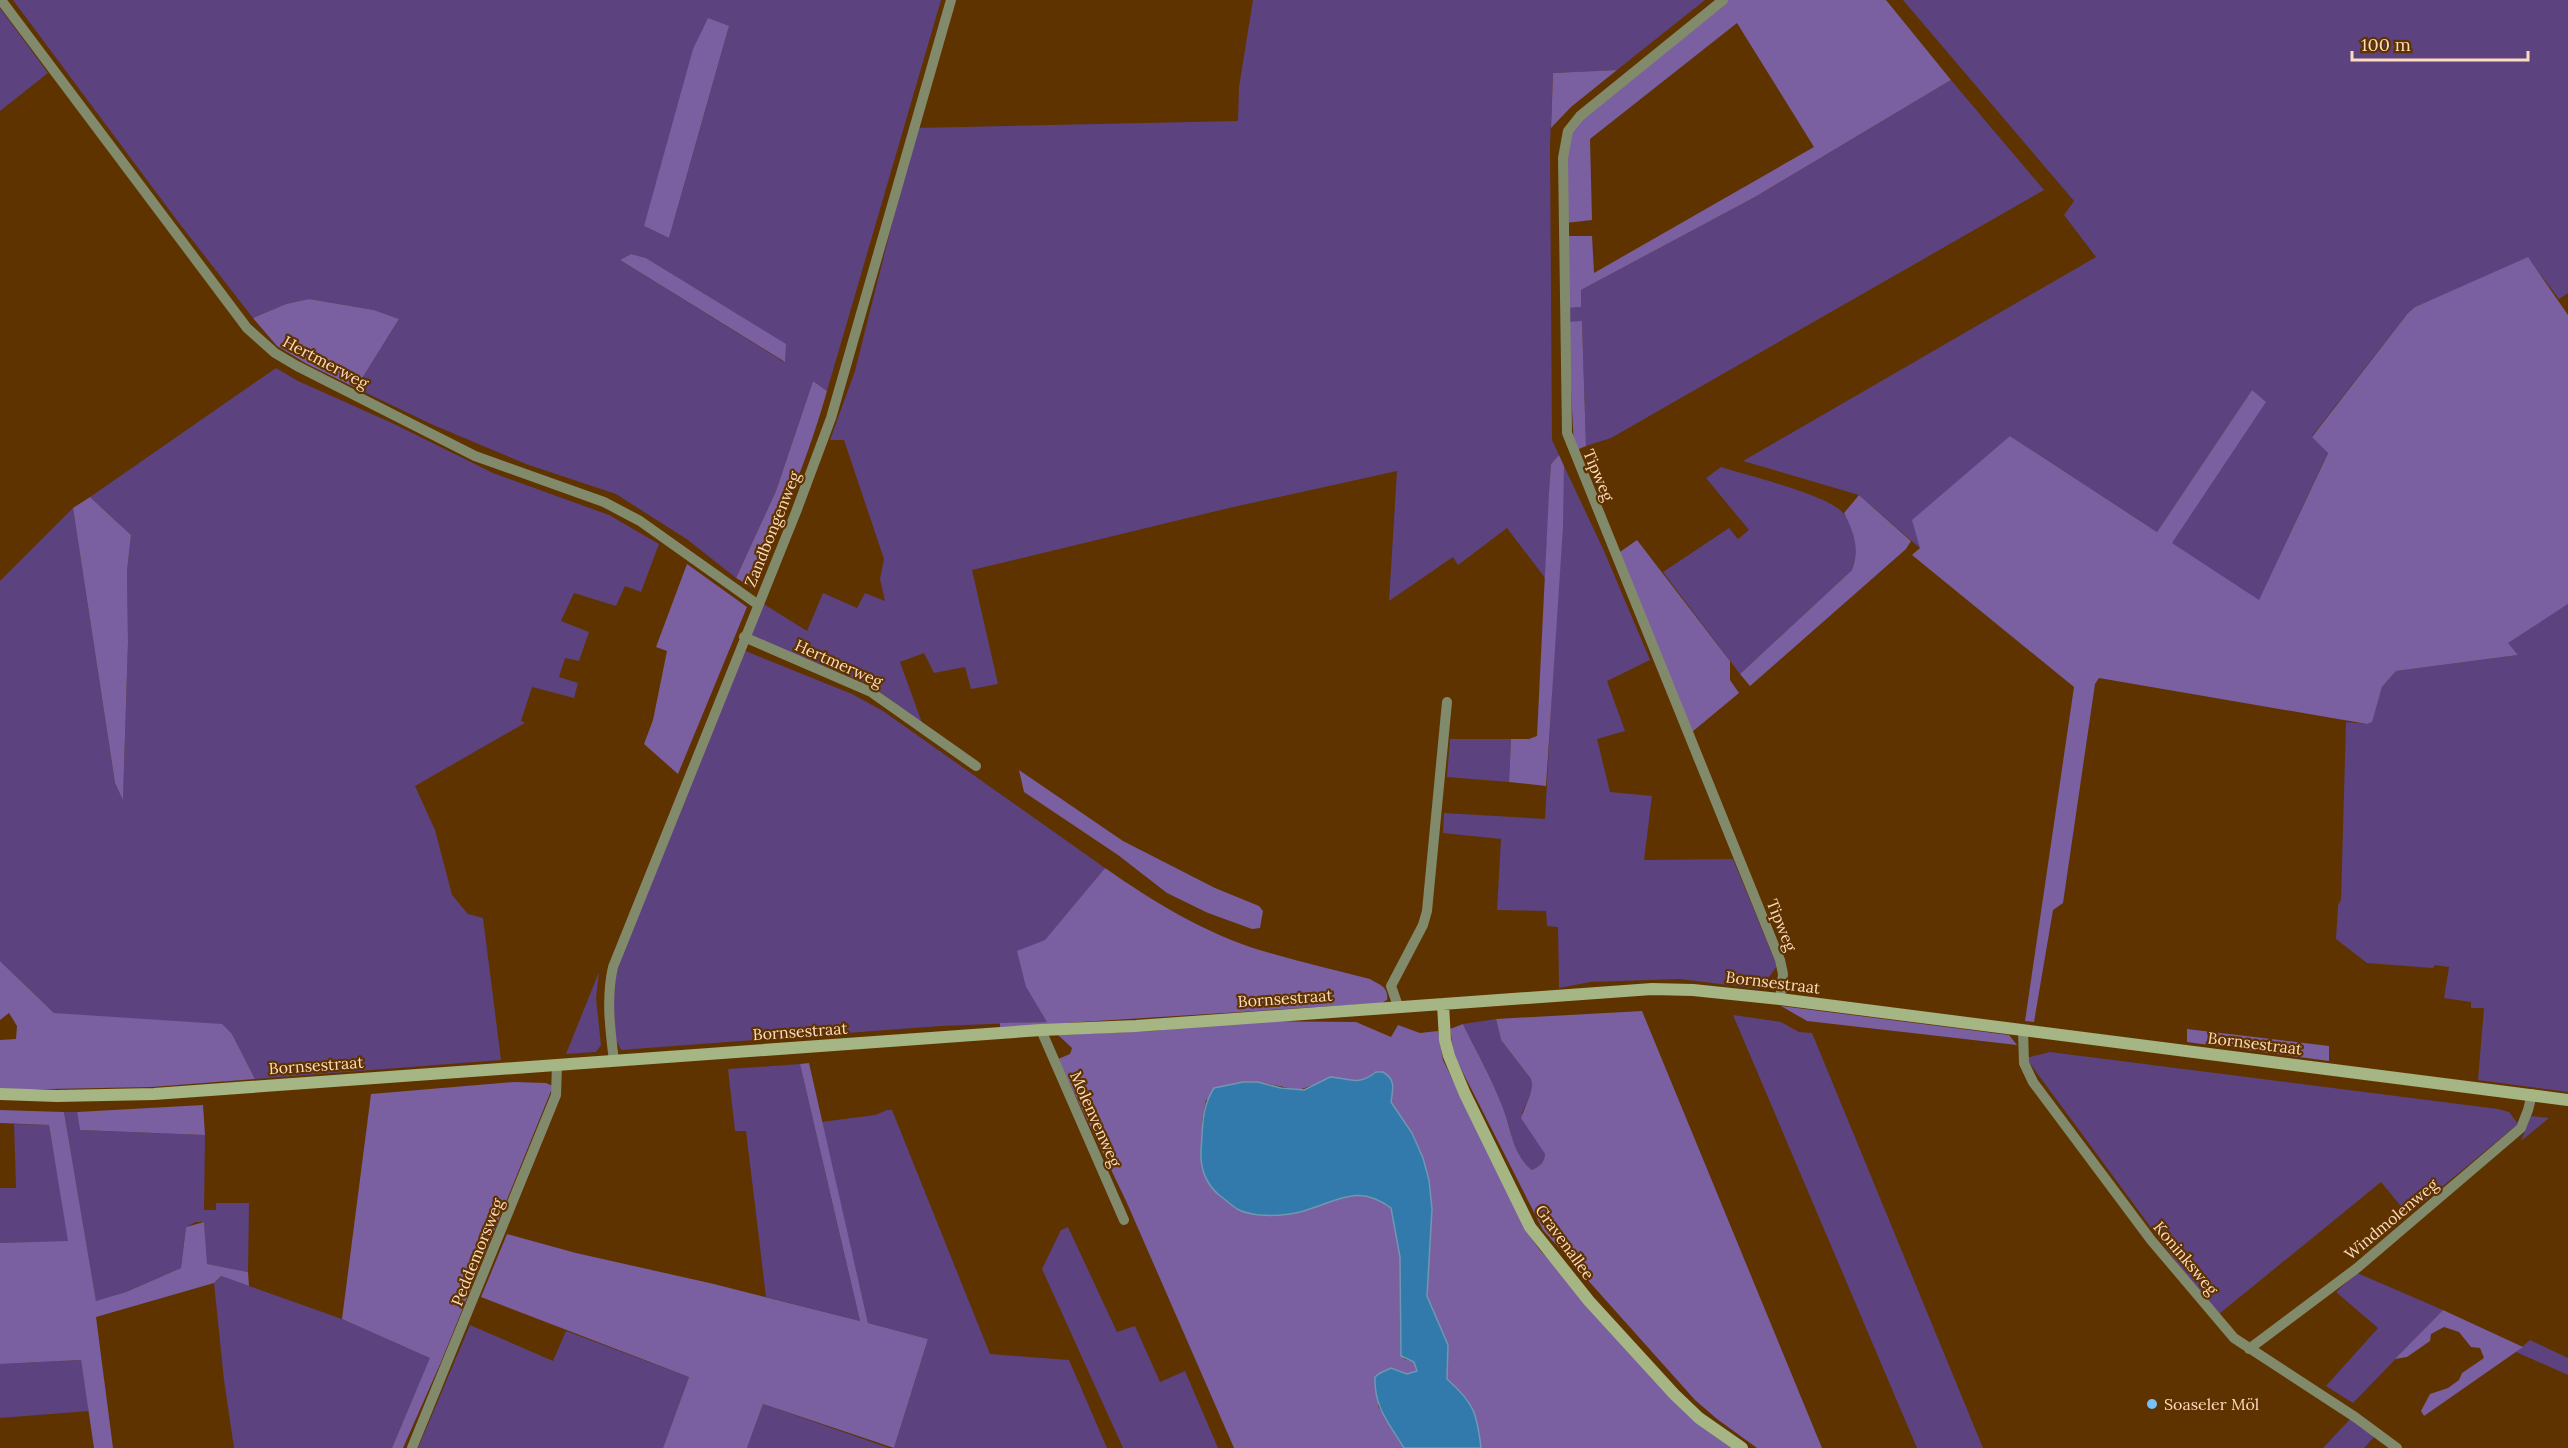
<svg xmlns="http://www.w3.org/2000/svg" width="2568" height="1448" font-family="Lora,serif">
  <style>
    .green { fill: #5c427f; fill-rule: evenodd }
    .forest { fill: #7a5fa1 }
    .water { fill: #327aab; stroke: #6f97b1; stroke-width: 1.5 }
    .lines { fill: none; stroke-linecap: round; stroke-linejoin: round }
    .street { stroke: #818b6b; stroke-width: 10 }
    .secondary { stroke: #a5b583; stroke-width: 12 }
    .poi-dot { fill: #75c0f6; stroke: #5e3300; stroke-width: 2 }
    .labels { text-anchor: middle; stroke-width: 4.5; stroke-linejoin: round; paint-order: stroke }
    .street-label { font-size: 16px; fill: #fddbbf; stroke: #5e3300 }
    .poi-label { font-size: 16px; fill: #fddbbf; stroke: #5e3300; text-anchor: start }
  </style>
  <rect width="100%" height="100%" fill="#5e3300"/>
  <!-- green -->
  <path class="green" d="M13 0H941L827 391 813 381 776 491 736 578 688 540 616 494 526 464 431 424 356 388 399 319 374 310 309 299 286 304 253 318 179 223ZM729 26 669 238 644 226ZM631 254 646 258 785 344 784 362 620 260Z
    M1253 0H1705L1617 70 1553 73 1550 145 1552 440 1559 455 1551 464 1545 578 1507 528 1458 565 1453 557 1389 601 1397 471 1229 508 972 570 998 684 971 689 965 667 934 673 924 653 900 662 922 723 872 686 749 635 762 603 807 631 823 593 857 608 865 593 885 601 880 579 884 559 844 440H830L855 371 916 128 1238 121 1239 87Z
    M1903 0H2568V293L2559 299 2528 258 2415 307 2408 313 2312 436 2328 452 2259 601 2171 543 2265 403 2252 390 2157 532 2010 436 1920 548 1859 495 1743 461 2096 257 2064 215 2074 201Z
    M0 8 48 73 0 111Z
    M1951 80 2044 190 1611 438 1586 446 1582 322H1568L1567 308 1581 307V290L1755 197Z
    M276 368 298 381 392 423 493 473 609 515 659 544 641 592 625 586 616 606 574 593 561 621 589 632 579 661 565 658 559 677 578 683 574 698 532 687 521 721 525 723 415 786 435 830 452 895 468 914 483 918 501 1060 255 1079 232 1034 54 1013 0 961V581L73 508 115 783 123 799 128 642 127 571 131 535 90 497Z
    M1564 466 1604 551 1650 660 1607 681 1625 731 1597 739 1610 792 1652 796 1644 860 1733 859 1777 966 1760 989 1680 979 1590 982 1559 988 1558 927 1547 926 1546 911 1497 910 1501 839 1443 833 1444 813 1545 819Z
    M1721 467C1746 475 1829 495 1843 513 1857 529 1859 551 1852 570L1740 674 1663 572 1729 528 1738 539 1749 530 1706 478Z
    M2568 604V1092L2478 1080 2484 1008H2471V1002L2444 998 2449 967 2435 965 2433 968 2367 963 2336 939 2338 905 2341 900 2346 722 2367 724 2371 722 2382 687 2396 671 2518 655 2507 643Z
    M743 650 852 694 883 711 1105 868 1045 941 1026 987 1048 1022 940 1026 621 1050 616 1040 612 1013 618 957Z
    M1450 739H1511L1509 782 1447 777Z
    M599 972 596 998 601 1045 596 1052 566 1054Z
    M1733 1015 1781 1022 1799 1032 1812 1033 1983 1448H1917Z
    M1496 1019 1501 1040 1531 1079 1532 1086 1530 1095 1522 1113 1545 1154C1544 1163 1540 1166 1532 1170 1513 1155 1511 1129 1503 1108 1492 1079 1476 1051 1463 1024Z
    M2050 1052 2498 1109 2509 1112 2518 1124 2408 1215 2381 1182 2219 1314 2186 1275 2026 1058Z
    M800 1064 860 1321 766 1297 746 1131H735L728 1069Z
    M887 1110H892L990 1354 1069 1360 1107 1448H894L928 1339 868 1323 821 1122 875 1115Z
    M64 1112H77L80 1130 205 1135 204 1210H216V1203H249L248 1272 206 1264 204 1222H196L186 1227 181 1268 126 1292 96 1302Z
    M2531 1116 2549 1118 2521 1141Z
    M14 1124 49 1125 69 1242 0 1243V1188H16Z
    M1068 1227 1117 1332 1135 1326 1160 1382 1185 1371 1218 1448H1123L1042 1269 1061 1230Z
    M2357 1273 2443 1310 2353 1403 2326 1386 2378 1328 2336 1292Z
    M221 1276 342 1319 431 1358 392 1448H234L224 1380 214 1283Z
    M470 1325 553 1361 566 1331 689 1377 663 1448H418Z
    M2530 1340 2568 1358V1375L2516 1352Z
    M81 1360 89 1411 0 1418V1364Z
    M763 1404 889 1448H747Z
    M2351 1418 2375 1436 2364 1448H2323Z"/>
  <!-- forest -->
  <path class="forest" d="M1726 0H1886L1951 80 1755 197 1581 290V307L1567 308 1564 236H1592L1594 273 1814 147 1737 23 1590 139 1592 220 1566 223 1565 159 1570 130Z
    M708 18 729 26 669 238 644 226 693 49Z
    M1617 70 1571 107 1551 128 1553 73Z
    M631 254 646 258 786 344 785 362 620 260Z
    M2528 257 2568 315V604L2508 643 2518 655 2396 671 2382 687 2372 722 2367 724 2099 678 2095 684 2063 903 2053 910 2034 1022 2025 1021 2074 687 1912 555 1920 548 1912 520 2010 436 2157 532 2252 390 2266 402 2172 543 2259 600 2328 453 2312 437 2408 313 2415 307Z
    M309 299 374 310 399 319 356 388 307 364 277 346 253 318 286 304Z
    M1582 321 1586 446 1574 451 1568 322Z
    M813 381 827 391C808 459 780 523 753 588L736 578 776 491Z
    M1559 455 1564 466 1563 527 1546 786 1509 782 1511 739H1529L1537 736 1549 492 1551 464Z
    M1859 495 1911 541 1906 549 1750 686 1740 674 1852 570C1860 548 1854 533 1844 513Z
    M90 497 131 535 127 571 128 642 123 800 115 783 73 508Z
    M1637 540 1730 661V680L1739 693 1692 732 1617 554Z
    M687 564 747 607 678 774 644 744 653 720 667 651 656 647Z
    M1019 770 1123 841 1215 888 1259 906 1263 911 1260 928 1252 929 1208 913 1167 893 1118 855 1024 792Z
    M1105 868C1154 902 1206 934 1263 951 1299 962 1335 970 1370 979 1380 985 1389 987 1387 1000L1382 1003 1065 1023 1000 1030V1023L1047 1022 1026 987 1017 951 1045 940Z
    M0 961 54 1013 222 1024 232 1034 255 1079 152 1087 0 1090V1040L16 1039 17 1026 9 1013 0 1020Z
    M1781 1006 2009 1035 2017 1045 1807 1021Z
    M1642 1011 1822 1448H1757L1717 1419 1695 1400 1543 1230 1454 1055 1450 1029 1463 1024C1476 1051 1492 1079 1503 1108 1511 1129 1513 1155 1532 1170 1540 1166 1544 1163 1545 1154L1521 1118 1530 1095 1532 1086 1531 1079 1501 1040 1496 1019Z
    M1236 1021 1356 1022 1391 1037 1398 1025 1420 1033 1438 1031 1443 1060 1527 1232 1539 1249 1689 1414 1733 1448H1481C1478 1420 1468 1397 1447 1379L1448 1345 1427 1296 1432 1209 1429 1180 1423 1158 1412 1133 1391 1102C1393 1088 1396 1080 1383 1072 1376 1072 1375 1074 1369 1077 1357 1084 1347 1082 1335 1077L1299 1090 1258 1082H1243L1206 1100 1202 1121V1140L1299 1213C1333 1202 1358 1183 1391 1208L1400 1257V1330L1404 1359 1414 1362 1417 1372 1407 1374 1391 1368 1378 1406 1404 1448H1234L1127 1203 1058 1059 1070 1054 1072 1048 1058 1035 1154 1031Z
    M2187 1029 2329 1046V1061L2187 1042Z
    M809 1063 868 1323 928 1339 894 1448 763 1404 747 1448H663L689 1377 481 1297 507 1234 576 1253 714 1284 860 1321 800 1064Z
    M514 1082 546 1083 553 1086 441 1362 403 1448H392L430 1358 342 1319 371 1094Z
    M203 1105 205 1135 80 1130 77 1112Z
    M0 1110 64 1112 96 1301 126 1292 181 1268 186 1227 204 1222 207 1264 248 1272 249 1286 221 1276 214 1283 96 1317 113 1448H94L81 1360 0 1364V1243L68 1241 49 1125 0 1123Z
    M2443 1310 2523 1347 2424 1416 2421 1411 2430 1394 2448 1388 2459 1380 2462 1373 2484 1358 2480 1348 2471 1347 2459 1332 2444 1327 2431 1334 2430 1341 2407 1357 2395 1359Z"/>
  <!-- water -->
  <path class="water" d="M1376 1072H1383C1396 1080 1393 1088 1391 1102L1412 1133 1423 1158 1429 1180 1432 1209 1427 1296 1448 1345 1447 1379C1474 1403 1477 1413 1481 1448H1404C1389 1423 1374 1408 1375 1377L1380 1373 1391 1368 1407 1374 1417 1371 1414 1362 1401 1356 1400 1257 1391 1208C1357 1182 1335 1203 1300 1212 1288 1215 1272 1216 1259 1215 1252 1214 1244 1213 1237 1209 1231 1205 1225 1199 1219 1195 1205 1183 1200 1168 1201 1150 1203 1127 1201 1108 1214 1088L1243 1082H1258L1281 1088 1304 1090 1330 1077C1350 1078 1357 1087 1376 1072Z"/>
  <g class="lines">
    <!-- street -->
    <path class="street" d="M1 0 247 328 275 353 297 366 475 456 604 502 640 521 757 604
      M1723 0 1580 116 1568 131 1563 158 1567 433 1780 960 1783 974 1780 999
      M744 637 871 692 976 766
      M1398 1006 1391 986 1423 925 1427 911 1447 702
      M1041 1030 1124 1220
      M2023 1030 2024 1063 2033 1082 2151 1240 2234 1338 2355 1417 2397 1448
      M614 1061C610 1029 606 998 613 967L796 512 831 418 951 0
      M2249 1349 2357 1268 2521 1128 2528 1110 2532 1094
      M412 1448 556 1095 557 1065"/>
    <!-- secondary -->
    <path class="secondary" d="M1443 1004 1445 1040 1449 1056 1465 1094 1530 1227 1589 1301 1674 1394 1699 1418 1742 1448
      M0 1094 57 1096 154 1094 1041 1030 1136 1026 1652 989 1693 990 1780 999 2568 1100"/>
  </g>
  <!-- markers -->
  <circle class="poi-dot" cx="2152" cy="1404" r="6"/>
  <g class="labels">
    <!-- street labels -->
    <g class="street-label">
      <text transform="translate(326 362) rotate(28)" y="6">Hertmerweg</text>
      <text transform="translate(1599 475) rotate(67)" y="6">Tipweg</text>
      <text transform="translate(772 529) rotate(-68)" y="6">Zandbongenweg</text>
      <text transform="translate(839 663) rotate(24)" y="6">Hertmerweg</text>
      <text transform="translate(1782 925) rotate(68)" y="6">Tipweg</text>
      <text transform="translate(1773 982) rotate(7)" y="6">Bornsestraat</text>
      <text transform="translate(1285 998) rotate(-4)" y="6">Bornsestraat</text>
      <text transform="translate(800 1031) rotate(-4)" y="6">Bornsestraat</text>
      <text transform="translate(2255 1043) rotate(7)" y="6">Bornsestraat</text>
      <text transform="translate(316 1065) rotate(-4)" y="6">Bornsestraat</text>
      <text transform="translate(1096 1119) rotate(66)" y="6">Molenvenweg</text>
      <text transform="translate(2391 1219) rotate(-40)" y="6">Windmolenweg</text>
      <text transform="translate(1565 1242) rotate(54)" y="6">Gravenallee</text>
      <text transform="translate(477 1252) rotate(-68)" y="6">Peddemorsweg</text>
      <text transform="translate(2186 1258) rotate(50)" y="6">Koninksweg</text>
    </g>
    <!-- poi labels -->
    <g class="poi-label">
      <text x="2164" y="1410">Soaseler Möl</text>
    </g>
  </g>
  <!-- scale -->
  <path d="M2352 51v9h176v-9" fill="none" stroke="#fddbbf" stroke-width="3"/>
  <text x="2361" y="51" font-size="18" fill="#fddbbf" stroke="#5e3300" stroke-width="4.5" paint-order="stroke">100 m</text>
</svg>
